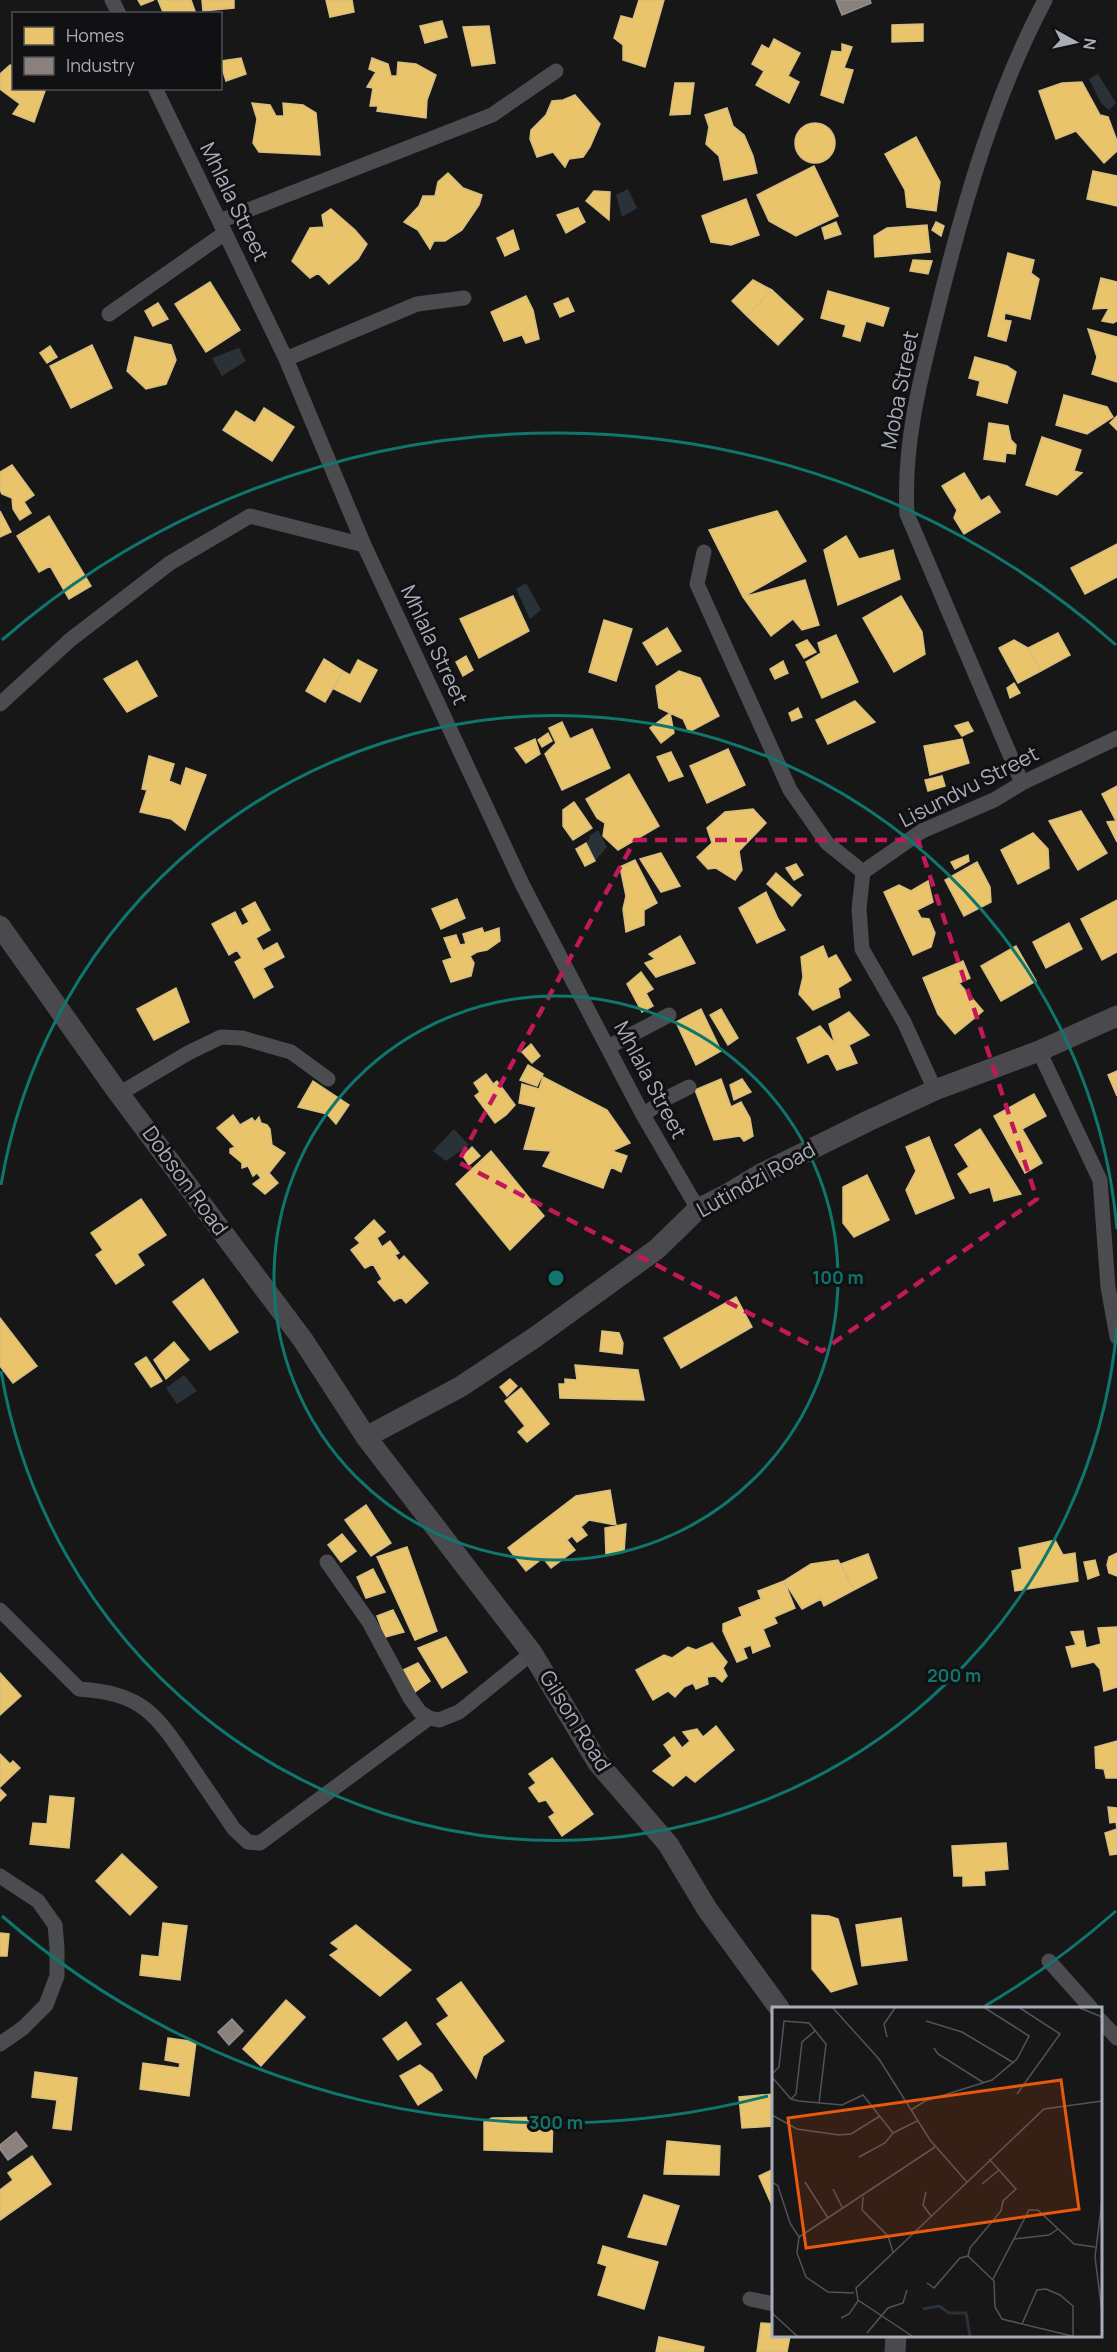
<svg xmlns="http://www.w3.org/2000/svg" width="1117" height="2352" font-family="Manrope,sans-serif">
  <style>
    .water { fill: #2a3239 }
    .homes { fill: #e9c46a; stroke: #d6bd81; stroke-width: 1.5 }
    .industry { fill: #8a817c; stroke: #938e8e; stroke-width: 1.5 }
    .lines { fill: none; stroke-linecap: round; stroke-linejoin: round }
    .street { stroke: #4b4c50; stroke-width: 15 }
    .secondary { stroke: #4a4a4e; stroke-width: 21 }
    .marked { fill: none; stroke: #c2185b; stroke-width: 4.5; stroke-dasharray: 12 8; stroke-linejoin: round }
    .ring { fill: none; stroke: #0f766e; stroke-width: 3 }
    .labels { text-anchor: middle; stroke-width: 6; stroke-linejoin: round; paint-order: stroke }
    .street-label { font-size: 21px; fill: #a8adb8; stroke: #111113 }
    .inset-river { fill: none; stroke: #2a3239; stroke-width: 3 }
    .inset-road { fill: none; stroke: #515357; stroke-width: 1.5 }
    .view { fill: #e8590c; fill-opacity: 0.15; stroke: #e8590c; stroke-width: 3 }
    .inset-edge { fill: none; stroke: #a8adb8; stroke-width: 3 }
    .centre { fill: #0f766e; stroke: #111113; stroke-width: 3 }
    .ring-label { font-size: 18px; text-anchor: middle; font-weight: bold; fill: #0f766e; stroke: #111113; stroke-width: 6; stroke-linejoin: round; paint-order: stroke }
  </style>
  <rect width="100%" height="100%" fill="#171717"/>
  <!-- water -->
  <path class="water" d="M1098 74 1116 103 1109 110 1101 103 1089 79Z
    M628 189 637 208 622 217 616 195Z
    M239 348 246 361 222 376 212 358Z
    M526 583 541 610 530 619 516 589Z
    M598 830 607 847 595 861 586 843 590 838 589 836Z
    M454 1129 469 1145 446 1161 433 1151Z
    M184 1375 197 1391 177 1404 166 1388Z"/>
  <!-- homes -->
  <path class="homes" d="M138 0H154L141 5Z
    M158 0H191L196 14H161L163 12Z
    M202 0H234V8L203 11Z
    M326 0H352L354 12 330 17Z
    M639 0H664L645 67 623 60V45L614 38 621 16 633 19Z
    M442 21 447 37 425 43 420 26Z
    M923 24V41L892 42V25Z
    M489 26 495 63 472 66 463 27Z
    M774 39 800 53 788 76 799 82 789 103 756 85 764 71 752 64 762 45 769 49Z
    M842 44 852 47 844 68 853 70 843 103 821 95 832 51 842 52Z
    M241 58 246 74 226 81 220 61Z
    M372 58 388 64 391 76H397L398 62 416 64 436 75 427 100 426 118 377 111 378 106H370L373 88 367 87 376 72 369 69Z
    M10 65 14 66V88H46L34 122 13 114 20 104 0 89V74Z
    M1082 82 1100 115 1108 117 1117 141V151L1104 163 1076 131 1056 139 1039 91 1062 83Z
    M675 83H694L690 114 670 115Z
    M575 95 600 124 590 147 583 157 569 159 565 167 553 152 537 157 530 139 531 130 546 115 552 101 563 100Z
    M252 103 270 105 276 116H284L283 103 303 105 316 113 320 155 259 152 253 143 257 119Z
    M727 108 733 126 744 135 753 156 757 173 724 180 719 156 706 144 709 127 705 115Z
    M795 143a20 20 0 1 1 40 0a20 20 0 1 1-40 0Z
    M916 137 940 182 936 211 907 207 905 190 885 154Z
    M814 166 838 216 796 236 769 221 757 195Z
    M1093 171 1117 176V206L1087 199Z
    M448 173 463 188 482 195 479 205 462 230 445 241H434L430 249 418 230 404 222 419 206 423 196H435L438 182Z
    M594 191 610 192 609 220 586 201Z
    M746 199 759 235 731 245 711 242 702 216Z
    M578 208 585 222 566 233 557 215Z
    M331 209 355 230 367 244 358 259 329 284 318 273 310 278 292 261 310 228 324 227 322 215Z
    M836 222 841 234 825 239 822 228Z
    M936 222 944 226 941 236 932 230Z
    M927 225 930 252 875 257 874 236 887 228Z
    M513 230 519 249 505 256 497 238Z
    M1008 253 1034 260 1031 273 1039 279 1030 319 1005 313 1004 320 1011 321 1006 341 988 336Z
    M913 260 932 261 928 274 910 271Z
    M1101 278 1117 282V321L1113 323 1102 321 1109 308 1093 309Z
    M753 280 772 290 747 316 732 301Z
    M210 282 240 330 206 352 175 304Z
    M772 290 803 319 778 345 747 316Z
    M828 291 889 308 883 326 866 321 860 341 843 336 846 325 821 318Z
    M526 296 533 310 539 339 526 343 522 335 504 341 491 312Z
    M568 298 574 311 560 317 554 304Z
    M158 303 168 319 153 326 145 311Z
    M1088 329 1117 337V382L1092 374 1097 357Z
    M135 337 171 345 176 360 166 384 146 389 127 371Z
    M92 345 112 388 71 408 50 366Z
    M50 346 57 357 47 363 40 353Z
    M975 357 1007 366 1016 372 1007 403 977 395 980 381 969 378Z
    M1064 395 1107 407 1113 417 1087 434 1056 425Z
    M264 408 294 427 272 461 223 430 236 411 255 423Z
    M1117 416V430L1110 423Z
    M989 423 1008 426 1011 440 1016 445 1015 454 1006 453 1005 462 984 459Z
    M1042 437 1081 450 1074 471 1082 473 1057 495 1026 485Z
    M12 465 34 495 24 502 31 513 20 520 13 509 12 498 2 494 0 490V472Z
    M964 473 981 501 989 496 1000 512 964 534 954 518 957 510 942 486Z
    M0 511 11 532 0 537Z
    M777 511 806 561 743 597 709 530Z
    M49 516 91 586 69 599 50 566 39 572 17 536Z
    M846 536 859 559 893 550 900 579 838 605 824 550Z
    M1117 544V577L1085 594 1071 568Z
    M805 580 819 625 802 630 793 619 771 636 743 597Z
    M513 596 529 631 479 658 460 619Z
    M901 596 922 632 925 654 894 672 863 618Z
    M604 620 632 629 616 681 589 672Z
    M667 628 681 651 657 665 643 643Z
    M1058 633 1070 655 1041 671 1028 648Z
    M836 635 858 682 822 698 806 662 821 653 818 643Z
    M807 640 816 652 804 658 796 645Z
    M1014 640 1028 648 1041 671 1018 683 999 648Z
    M466 656 473 670 463 676 456 662Z
    M324 659 343 671 325 702 306 691Z
    M358 660 377 670 360 702 334 689 343 671 350 675Z
    M137 661 157 696 127 712 104 679Z
    M783 661 788 673 775 679 770 669Z
    M679 671 700 678 719 716 689 732 683 719 659 708 656 686Z
    M1014 683 1020 693 1010 698 1007 688Z
    M855 701 875 722 828 744 816 720Z
    M798 708 802 717 792 721 789 713Z
    M670 713 674 733 661 743 650 728Z
    M562 722 570 739 592 729 610 768 562 790 545 754 556 743 549 728Z
    M968 722 973 731 962 736 955 726Z
    M548 733 552 741 542 747 538 740Z
    M535 739 540 754 526 763 515 748Z
    M962 739 969 763 930 775 924 746Z
    M728 749 745 785 707 803 690 766Z
    M671 752 683 776 669 781 657 757Z
    M149 756 174 764 169 781 181 786 186 768 206 775 185 830 171 819 140 812 147 790 142 789Z
    M629 774 659 826 618 850 603 836 605 823 597 818 586 799Z
    M942 776 945 786 928 791 925 780Z
    M1117 786V842L1107 822 1116 821 1102 794Z
    M574 802 592 828 573 840 563 826V810Z
    M753 809 766 823 739 851 742 870 735 880 716 868 708 869 697 857 712 843 707 828 725 812Z
    M1081 811 1107 853 1078 870 1049 821Z
    M1033 833 1048 849 1049 868 1018 884 1001 850Z
    M586 843 595 861 585 866 576 849Z
    M661 853 680 886 661 892 640 859Z
    M968 855 969 861 955 869 951 862Z
    M635 860 657 903 644 910V925L626 932 623 909 626 896 620 867Z
    M977 862 990 887 991 902 964 916 945 880Z
    M796 864 803 875 794 880 786 868Z
    M776 873 801 895 792 906 767 884Z
    M928 881 933 902 917 910 921 918 929 919 935 933 931 947 913 955 884 892 899 885 911 891Z
    M766 892 778 919 785 930 757 943 739 908Z
    M457 899 465 918 441 929 432 909Z
    M1117 900V952L1102 960 1081 919Z
    M255 902 270 930 256 938 263 951 277 943 284 957 263 968 273 987 254 998 235 962 242 958 237 950 229 955 212 924 235 912 242 926 249 922 242 909Z
    M1069 923 1082 949 1046 968 1033 942Z
    M482 928 484 933 499 928 500 941 487 950 477 952 470 956 474 963 471 976 451 982 443 961 452 958 444 938 456 935 460 945 466 944 463 934Z
    M680 936 695 963 656 977 645 963 655 959 649 954Z
    M823 946 828 959 836 955 851 980 838 988 840 997 813 1010 799 994 803 977 801 957Z
    M1016 946 1036 981 1001 1001 981 966Z
    M963 961 970 978 959 983 983 1011 955 1034 938 1014 923 978Z
    M641 972 653 989 646 993 653 1006 642 1012 627 984Z
    M176 988 189 1022 154 1040 137 1009Z
    M701 1009 721 1051 696 1065 676 1022Z
    M721 1009 738 1038 728 1045 710 1015Z
    M849 1012 869 1035 849 1045 857 1063 837 1070 828 1053 808 1063 797 1038 820 1026 835 1044 829 1024Z
    M531 1044 540 1056 532 1063 522 1052Z
    M528 1065 543 1074 537 1086 520 1080Z
    M1117 1071V1096L1108 1075Z
    M486 1074 493 1084 497 1081 515 1105 506 1115 495 1123 475 1096 480 1092 474 1083Z
    M543 1077 607 1110 630 1143 612 1151 627 1156 621 1172 611 1167 603 1188 543 1166 551 1151 524 1149 536 1107 519 1103 522 1084 539 1089Z
    M721 1079 731 1107 741 1102 750 1118 753 1136 744 1141 740 1136 714 1140 695 1090Z
    M742 1079 751 1092 734 1100 730 1085Z
    M313 1081 349 1105 336 1124 327 1114 298 1107Z
    M1034 1094 1046 1116 1022 1129 1042 1163 1025 1173 994 1116Z
    M233 1115 240 1125 252 1118 255 1122 259 1117 261 1123 267 1125 270 1129 272 1145 285 1153 269 1173 278 1183 265 1194 253 1184 261 1178 257 1173 253 1176 248 1166 242 1168V1163L230 1153V1149L235 1147 217 1128Z
    M980 1129 1021 1194 994 1201 990 1187 970 1193 958 1174 969 1167 955 1145Z
    M929 1137 954 1198 916 1214 906 1190 916 1171 906 1147Z
    M472 1147 480 1156 469 1165 463 1156Z
    M491 1151 544 1216 510 1250 456 1184Z
    M867 1175 889 1220 854 1237 843 1223V1187Z
    M141 1199 166 1235 137 1254 144 1265 116 1284 96 1255 103 1250 91 1233Z
    M374 1220 385 1232 377 1238 382 1247 390 1241 399 1253 395 1255 399 1261 404 1256 428 1283 406 1303 401 1297 394 1301 378 1282 382 1279 373 1264 365 1268 351 1250 360 1243 355 1238Z
    M203 1279 238 1332 210 1350 173 1302Z
    M736 1297 752 1327 681 1368 664 1338Z
    M0 1318 37 1366 13 1383 0 1366Z
    M602 1331 619 1333 623 1343 622 1354 600 1351Z
    M174 1342 189 1360 166 1379 154 1360Z
    M146 1357 162 1381 151 1387 135 1364Z
    M575 1365 638 1370 644 1400 560 1398 559 1384H565V1379L577 1380Z
    M510 1379 517 1386 507 1396 500 1387Z
    M521 1388 549 1424 527 1442 518 1432 525 1426 505 1401Z
    M610 1490 616 1525 589 1520 581 1527 587 1535 577 1542 572 1536 567 1540 575 1550 551 1568 543 1558 526 1571 508 1548 576 1496Z
    M366 1505 391 1543 371 1556 345 1520Z
    M626 1524 624 1552 606 1555 605 1528Z
    M342 1534 356 1551 341 1562 328 1545Z
    M1055 1540 1063 1555 1075 1553 1078 1581 1015 1591 1012 1571 1022 1569 1019 1548Z
    M407 1547 437 1631 415 1640 377 1557Z
    M1117 1553V1576L1109 1573 1107 1565 1109 1557Z
    M868 1554 877 1578 854 1590 841 1564Z
    M838 1560 854 1590 824 1606 821 1599 802 1609 784 1581 811 1564Z
    M1095 1560 1099 1575 1088 1579 1084 1562Z
    M373 1569 385 1592 366 1598 357 1577Z
    M784 1581 795 1608 774 1617 777 1623 763 1629 770 1646 753 1653 751 1645 743 1648 747 1658 737 1662 723 1631V1624L742 1616 739 1608 761 1599 758 1591Z
    M393 1610 404 1632 385 1637 377 1616Z
    M1117 1627V1687L1104 1691 1100 1669 1094 1662 1072 1667 1066 1647 1076 1645 1071 1632 1083 1631 1086 1648 1101 1644 1098 1628Z
    M446 1637 467 1672 442 1688 418 1648Z
    M712 1643 727 1662 723 1668 727 1676 722 1682 715 1676 707 1677 708 1684 696 1689 693 1683 684 1687 675 1697 668 1691 653 1700 636 1670 664 1655 672 1658 688 1647 696 1650Z
    M418 1663 430 1681 415 1692 403 1670Z
    M0 1673 21 1696 0 1715Z
    M716 1726 734 1750 695 1782 686 1775 673 1786 653 1771 672 1756 664 1745 674 1737 682 1748 690 1741 683 1732 697 1729 703 1737Z
    M1117 1741V1778H1106L1104 1769 1096 1768 1095 1747Z
    M0 1754 10 1764 13 1761 20 1768 0 1787Z
    M552 1758 593 1814 562 1836 549 1817 555 1813 546 1800 539 1802 529 1788 536 1783 529 1774Z
    M0 1789 6 1795 0 1801Z
    M50 1796 74 1798 69 1848 30 1844 33 1823 47 1824Z
    M1108 1807 1117 1808V1854L1110 1855 1105 1833 1117 1829 1116 1822 1110 1823Z
    M1006 1843 1008 1869 984 1871 985 1885 963 1886V1876H954L952 1846Z
    M122 1854 157 1887 130 1915 96 1881Z
    M812 1915 829 1916 838 1919 857 1984 831 1992 812 1969Z
    M901 1918 907 1960 862 1966 856 1925Z
    M163 1923 187 1926 180 1980 140 1975 142 1955 159 1957Z
    M356 1925 411 1970 380 1996 330 1955 339 1949 331 1943Z
    M0 1933 9 1934 7 1956H0Z
    M461 1982 504 2041 483 2056 476 2078 437 2024 449 2016 437 1999Z
    M286 2000 305 2017 261 2066 243 2049Z
    M406 2022 421 2044 398 2060 383 2039Z
    M168 2038 196 2042 189 2096 140 2089 143 2063 179 2068 180 2063 165 2060Z
    M420 2065 432 2074 442 2090 418 2105 400 2076Z
    M35 2072 77 2078 71 2130 53 2128 57 2100 32 2097Z
    M774 2094V2126L742 2128 739 2097Z
    M553 2117 552 2152 484 2150V2122L492 2118Z
    M667 2141 720 2146 719 2175 664 2174Z
    M32 2156 51 2184 0 2220V2190L13 2180 8 2173Z
    M774 2169V2210L759 2176Z
    M644 2195 679 2206 666 2245 628 2237Z
    M603 2246 658 2262 644 2309 598 2295 607 2266 598 2263Z
    M761 2323 774 2324V2336H790L787 2352H757Z
    M659 2337 704 2347 703 2352H656Z"/>
  <!-- industry -->
  <path class="industry" d="M836 0H870L871 3 842 15Z
    M232 2019 243 2031 229 2045 218 2032Z
    M16 2132 27 2146 8 2160 0 2149V2145Z"/>
  <g class="lines">
    <!-- street -->
    <path class="street" d="M112 0 119 14
      M155 88 286 359 364 545 523 886 643 1115 698 1209
      M220 221 492 115 556 71
      M109 314 225 233
      M286 359 417 304 464 298
      M704 552 697 584 790 790 827 843 863 872
      M0 704 70 640 170 563 250 516 364 545
      M1022 783 907 514C903 443 921 376 938 308 964 202 994 97 1045 0
      M608 1047 669 1015
      M1039 1051 1100 1180 1108 1287 1117 1337
      M935 1090 904 1022 862 949 859 909 863 872 922 831 994 800 1022 783 1117 738
      M119 1094 188 1053 221 1037 242 1038 291 1052 328 1079
      M643 1115 667 1098 689 1087
      M327 1562 369 1622 410 1698 420 1712 429 1718 439 1720 459 1712 532 1653
      M0 1610 79 1689C142 1693 156 1714 189 1763 204 1785 219 1807 234 1829L248 1842 260 1843 429 1718
      M0 1876 38 1901 55 1925 57 1948V1976L46 2005 23 2028 0 2044
      M1049 1961 1091 2008
      M1100 2020 1117 2038
      M750 2299 774 2304"/>
    <!-- secondary -->
    <path class="secondary" d="M0 926 114 1087 303 1340 366 1437 532 1653 598 1763 668 1844 707 1909 779 2008
      M366 1437 460 1387 534 1338 657 1249 698 1209 726 1195 761 1174 868 1121 935 1090 1039 1051 1117 1016
      M895 2352 896 2336"/>
  </g>
  <!-- marked area -->
  <path class="marked" d="M635 840H918L1037 1199 822 1351 458 1162Z"/>
  <!-- distance rings -->
  <g class="ring">
    <circle cx="556" cy="1278" r="282"/>
    <path d="M1117 1327A563 563 0 0 1 1 1371M1 1185A563 563 0 0 1 1117 1229"/>
    <path d="M1116 1911A845 845 0 0 1 985 2006M768 2096A845 845 0 0 1 2 1916M2 640A845 845 0 0 1 1116 645"/>
  </g>
  <g class="labels">
    <!-- street labels -->
    <g class="street-label">
      <text transform="translate(234 202) rotate(64)" y="7">Mhlala Street</text>
      <text transform="translate(900 390) rotate(-79)" y="7">Moba Street</text>
      <text transform="translate(434 645) rotate(65)" y="7">Mhlala Street</text>
      <text transform="translate(969 787) rotate(-27)" y="7">Lisundvu Street</text>
      <text transform="translate(650 1080) rotate(62)" y="7">Mhlala Street</text>
      <text transform="translate(756 1180) rotate(-29)" y="7">Lutindzi Road</text>
      <text transform="translate(185 1181) rotate(54)" y="7">Dobson Road</text>
      <text transform="translate(575 1721) rotate(58)" y="7">Gilson Road</text>
    </g>
  </g>
  <!-- overview -->
  <g transform="translate(772 2007)">
    <rect width="330" height="330" fill="#171717"/>
    <path class="inset-river" d="M151 302 167 299 177 306H194L198 329"/>
    <path class="inset-road" d="M61 1 107 52 158 133 195 175M308 1 330 10M154 14 190 25 242 56M115 30 112 17 123 1M162 41 166 47 212 76M0 67 7 60 12 14 37 16 54 37 47 96M0 70 19 92 27 94 70 98 91 88 121 126 145 114M245 87 288 27 248 1M19 92 24 87 30 35 43 24M139 103 153 94 220 73 245 52 257 29 213 1M0 108 25 122 67 128 79 127 108 109M87 150 113 136 121 126M227 163 244 182 231 194 229 204 198 241 196 249 222 274 223 300 230 312 300 329M0 175 6 179 18 216 27 230 25 246 34 270 56 285 82 286M33 175 56 211M210 177 227 163 217 152M61 182 71 202M154 185 151 198 159 209M91 190 90 203 116 229 121 245M330 194 323 250 330 305M27 230 163 140M242 232 277 228 286 222M221 272 257 203H266L302 237 323 240M155 276 162 281 188 251 196 249M0 306 25 329M69 311 77 307 86 294M250 317 265 283 274 282 288 288 301 299V329M95 326 116 301 131 296 135 283M140 329 86 293 84 281 272 102 330 94"/>
    <path class="view" d="M289 73 307 202 34 241 16 111Z"/>
    <rect width="330" height="330" class="inset-edge"/>
  </g>
  <circle cx="556" cy="1278" r="9" class="centre"/>
  <g class="ring-label">
    <text x="838" y="1284">100 m</text>
    <text x="954" y="1682">200 m</text>
    <text x="556" y="2129">300 m</text>
  </g>
  <!-- legend -->
  <rect x="12" y="12" width="210" height="78" fill="#111113" stroke="#4d4f55" stroke-width="1.5"/>
  <rect x="24" y="27" width="30" height="18" fill="#e9c46a" stroke="#4d4f55" stroke-width="1.5"/>
  <text x="66" y="42" font-size="18" fill="#a8adb8">Homes</text>
  <rect x="24" y="57" width="30" height="18" fill="#8a817c" stroke="#4d4f55" stroke-width="1.5"/>
  <text x="66" y="72" font-size="18" fill="#a8adb8">Industry</text>
  <!-- north arrow -->
  <g transform="translate(1075 42) rotate(98)" stroke="#111113" stroke-width="4.5" paint-order="stroke">
  <path d="M0-4.5L10 22L0 15L-10 22Z" fill="#a8adb8"/>
  <text y="-9" font-size="16" font-weight="bold" text-anchor="middle" fill="#a8adb8">N</text>
  </g>
</svg>
